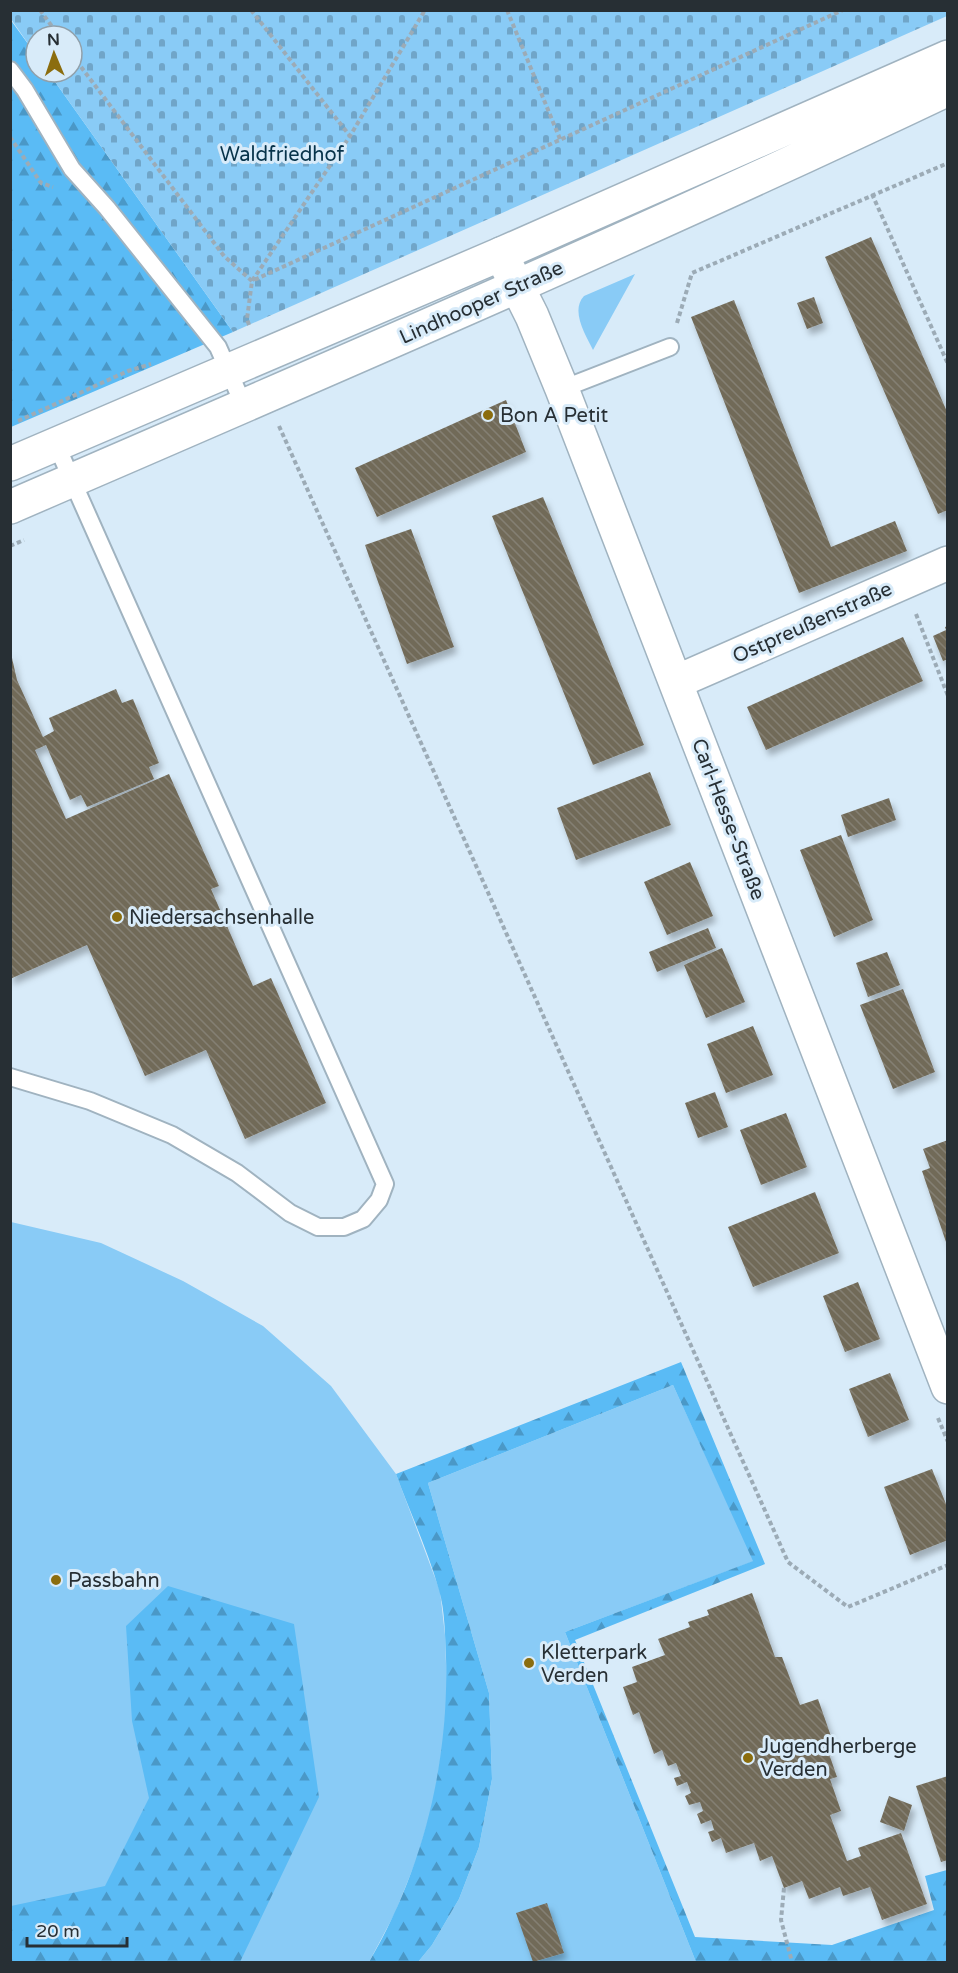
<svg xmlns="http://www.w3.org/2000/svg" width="958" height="1973" font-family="'Varela Round',sans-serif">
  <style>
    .green { fill: #89cbf6 }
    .forest { fill: url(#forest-firs) }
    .cemetery { fill: url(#cemetery-stones) }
    .building { fill: url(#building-back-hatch); filter: url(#shadow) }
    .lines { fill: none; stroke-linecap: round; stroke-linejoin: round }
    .service-casing { stroke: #a0b3c0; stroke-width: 20 }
    .minor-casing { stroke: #a0b3c0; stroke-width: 36 }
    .secondary-casing { stroke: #a0b3c0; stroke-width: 36 }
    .path { stroke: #9cabb6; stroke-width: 4; stroke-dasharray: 4.5 3; stroke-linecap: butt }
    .service { stroke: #fff; stroke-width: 16 }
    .minor { stroke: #fff; stroke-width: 33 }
    .secondary { stroke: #fff; stroke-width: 33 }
    .poi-dot { fill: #8b6d0e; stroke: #d8ebf9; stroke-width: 2 }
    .labels { text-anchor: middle; stroke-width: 6; stroke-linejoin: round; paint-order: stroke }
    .park-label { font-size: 20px; fill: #07334a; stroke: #d8ebf9 }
    .street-label { font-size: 20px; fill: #272f34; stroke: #d8ebf9 }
    .poi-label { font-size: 20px; fill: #272f34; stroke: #d8ebf9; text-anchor: start }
  </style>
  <defs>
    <pattern id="forest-firs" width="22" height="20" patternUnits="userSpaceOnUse" patternTransform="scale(1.5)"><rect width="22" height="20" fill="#5abbf5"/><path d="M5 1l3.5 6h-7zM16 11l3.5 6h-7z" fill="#4a98c7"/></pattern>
    <pattern id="cemetery-stones" width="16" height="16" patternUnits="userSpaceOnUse" patternTransform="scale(1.5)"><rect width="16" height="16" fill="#89cbf6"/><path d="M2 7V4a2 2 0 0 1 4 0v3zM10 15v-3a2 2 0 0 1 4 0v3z" fill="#70a5c8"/></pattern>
    <pattern id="building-back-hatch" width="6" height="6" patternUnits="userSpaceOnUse" patternTransform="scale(1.5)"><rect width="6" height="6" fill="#716a59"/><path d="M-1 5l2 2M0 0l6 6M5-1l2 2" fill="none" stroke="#848073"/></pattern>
    <filter id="shadow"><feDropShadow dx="3.5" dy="6" stdDeviation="3" flood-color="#0004"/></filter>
  </defs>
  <rect width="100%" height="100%" fill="#d8ebf9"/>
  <!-- green -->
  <path class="green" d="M635 274 593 350C586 335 570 311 584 296Z
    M11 1222 101 1243 183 1281 263 1326 331 1386 396 1474 440 1591 445 1635 447 1692 443 1744 433 1804 417 1858 395 1913 369 1962H11Z
    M673 1385 754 1561 565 1632 696 1962H418L432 1945 459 1899 479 1847 492 1779 489 1693 428 1483Z"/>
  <!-- forest -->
  <path class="forest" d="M10 19 36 55V72H48L233 332 11 427Z
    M681 1362 765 1564 575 1640 695 1937 832 1945 934 1910 925 1876 947 1870V1961L943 1962H696L565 1632 753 1561 673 1385 428 1483 489 1693 492 1779 479 1847 459 1899 432 1945 418 1962H369C423 1870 449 1764 446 1657 445 1636 445 1610 439 1590 428 1551 410 1512 396 1474Z
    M168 1586 294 1624 319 1797 240 1962H11V1906L105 1886 149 1798 132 1721 126 1626Z"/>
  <!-- cemetery -->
  <path class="cemetery" d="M947 10V16L233 332 48 72H72V36H36V55L11 19V10Z"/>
  <!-- building -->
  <path class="building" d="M871 237 948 414V510L938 514 825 257Z
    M814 297 823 323 807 329 797 303Z
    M734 300 831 547 895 521 907 551 799 593 691 317Z
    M506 400 526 452 377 517 355 468Z
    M543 497 644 745 593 765 492 516Z
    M411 529 454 647 407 664 365 545Z
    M948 626V659L943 661 933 636 946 630 945 627Z
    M903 637 923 681 766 750 747 707Z
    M10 649 17 680 43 737 54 731 49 718 116 689 122 703 133 699 159 763 149 767 154 779 87 807 81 795 70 800 46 745 35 750 66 819 169 774 219 886 211 889 253 986 271 978 326 1103 245 1139 206 1050 145 1076 87 945 10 979Z
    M650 772 671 825 576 860 557 808Z
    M889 798 896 820 848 837 841 815Z
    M841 835 873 920 834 937 800 850Z
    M690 862 713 916 667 935 644 882Z
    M708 928 716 948 657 972 649 952Z
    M722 948 745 1002 706 1018 684 965Z
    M887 952 900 985 868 997 856 963Z
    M903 989 935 1072 893 1089 860 1005Z
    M753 1026 773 1075 726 1093 707 1044Z
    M715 1092 728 1127 698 1138 685 1103Z
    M786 1113 807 1167 761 1185 740 1130Z
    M948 1140V1245H947L922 1171 930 1168 923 1149Z
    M815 1192 839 1253 753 1287 728 1227Z
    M858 1282 880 1339 845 1352 823 1296Z
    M890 1373 909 1420 868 1437 849 1389Z
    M932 1469 948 1509V1540L910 1555 884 1487Z
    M752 1593 775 1657H782L800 1705 818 1699 833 1742 826 1745 837 1777 830 1779 841 1811 830 1815 847 1861 861 1856 858 1848 901 1833 927 1904 882 1920 870 1887 843 1896 840 1887 809 1899 802 1881 784 1888 772 1856 760 1861 754 1843 726 1853 721 1838 712 1842 708 1832 714 1830 711 1820 701 1824 697 1814 703 1811 700 1802 689 1805 685 1796 691 1793 687 1782 677 1786 674 1778 681 1776 676 1763 668 1766 662 1750 654 1754 639 1712 633 1715 623 1687 637 1682 632 1667 665 1655 658 1639 690 1627 688 1622 709 1615 707 1610Z
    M948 1776V1860L941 1862 916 1786Z
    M889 1796 912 1805 904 1831 880 1822Z
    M547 1903 564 1953 533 1962 516 1913Z"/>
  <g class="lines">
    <!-- service casing -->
    <g class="service-casing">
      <path id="service" d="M10 70 25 90 72 169 107 208 218 347 244 406
        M562 389 670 347
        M10 1077 90 1101 172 1135 237 1173 290 1213 318 1227H344L363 1219 379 1200 385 1184 56 444"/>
    </g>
    <!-- minor casing -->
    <g class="minor-casing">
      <path id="minor" d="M501 254 532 316 562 389 948 1387
        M676 682 948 563"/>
    </g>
    <!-- secondary casing -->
    <g class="secondary-casing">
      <path id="secondary" d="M10 464 501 254 948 57
        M10 507C324 371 639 236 948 89"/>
    </g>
    <!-- path -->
    <path class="path" d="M40 10 59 36
      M251 10 350 136
      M507 10 560 139
      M72 55 224 256 252 281 843 10
      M10 137 41 183 53 187
      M872 194 948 364
      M677 323 692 273 948 163
      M249 325 247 319 252 281 350 136 425 10
      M18 421 128 371 151 364
      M279 426 788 1562 848 1607 948 1565
      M10 546 24 540
      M916 614 948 696
      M938 1418 948 1442
      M784 1888 781 1920 792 1962"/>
    <!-- service -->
    <use href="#service" class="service"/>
    <!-- minor -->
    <use href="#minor" class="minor"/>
    <!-- secondary -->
    <use href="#secondary" class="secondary"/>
  </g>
  <!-- markers -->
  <g class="poi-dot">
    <circle cx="488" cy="415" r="6"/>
    <circle cx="117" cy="917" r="6"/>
    <circle cx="56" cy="1580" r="6"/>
    <circle cx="529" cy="1663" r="6"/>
    <circle cx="748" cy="1758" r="6"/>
  </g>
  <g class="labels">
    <!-- park labels -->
    <g class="park-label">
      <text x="282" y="161">Waldfriedhof</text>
    </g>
    <!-- street labels -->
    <g class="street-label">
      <text transform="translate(481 302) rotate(-24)" y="7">Lindhooper Straße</text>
      <text transform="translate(812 622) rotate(-24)" y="7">Ostpreußenstraße</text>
      <text transform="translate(729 819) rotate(69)" y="7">Carl-Hesse-Straße</text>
    </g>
    <!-- poi labels -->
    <g class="poi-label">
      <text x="500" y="422">Bon A Petit</text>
      <text x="129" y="924">Niedersachsenhalle</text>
      <text x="68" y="1587">Passbahn</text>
      <text x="541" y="1659">Kletterpark<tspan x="541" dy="23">Verden</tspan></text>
      <text x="760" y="1753">Jugendherberge<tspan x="760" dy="23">Verden</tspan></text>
    </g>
  </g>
  <!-- border -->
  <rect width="958" height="1973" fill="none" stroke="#272f34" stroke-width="24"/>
  <!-- north arrow -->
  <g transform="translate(54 54) rotate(358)"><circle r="28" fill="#d8ebf9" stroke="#91a0aa" stroke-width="1.5"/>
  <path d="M0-4.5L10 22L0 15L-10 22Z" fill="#8b6d0e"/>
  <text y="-9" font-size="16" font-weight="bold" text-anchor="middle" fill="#272f34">N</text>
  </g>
  <!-- scale -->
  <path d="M27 1937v9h100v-9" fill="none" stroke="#272f34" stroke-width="3"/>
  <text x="36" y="1937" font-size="18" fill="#272f34" stroke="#d8ebf9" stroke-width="4.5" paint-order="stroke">20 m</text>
</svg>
